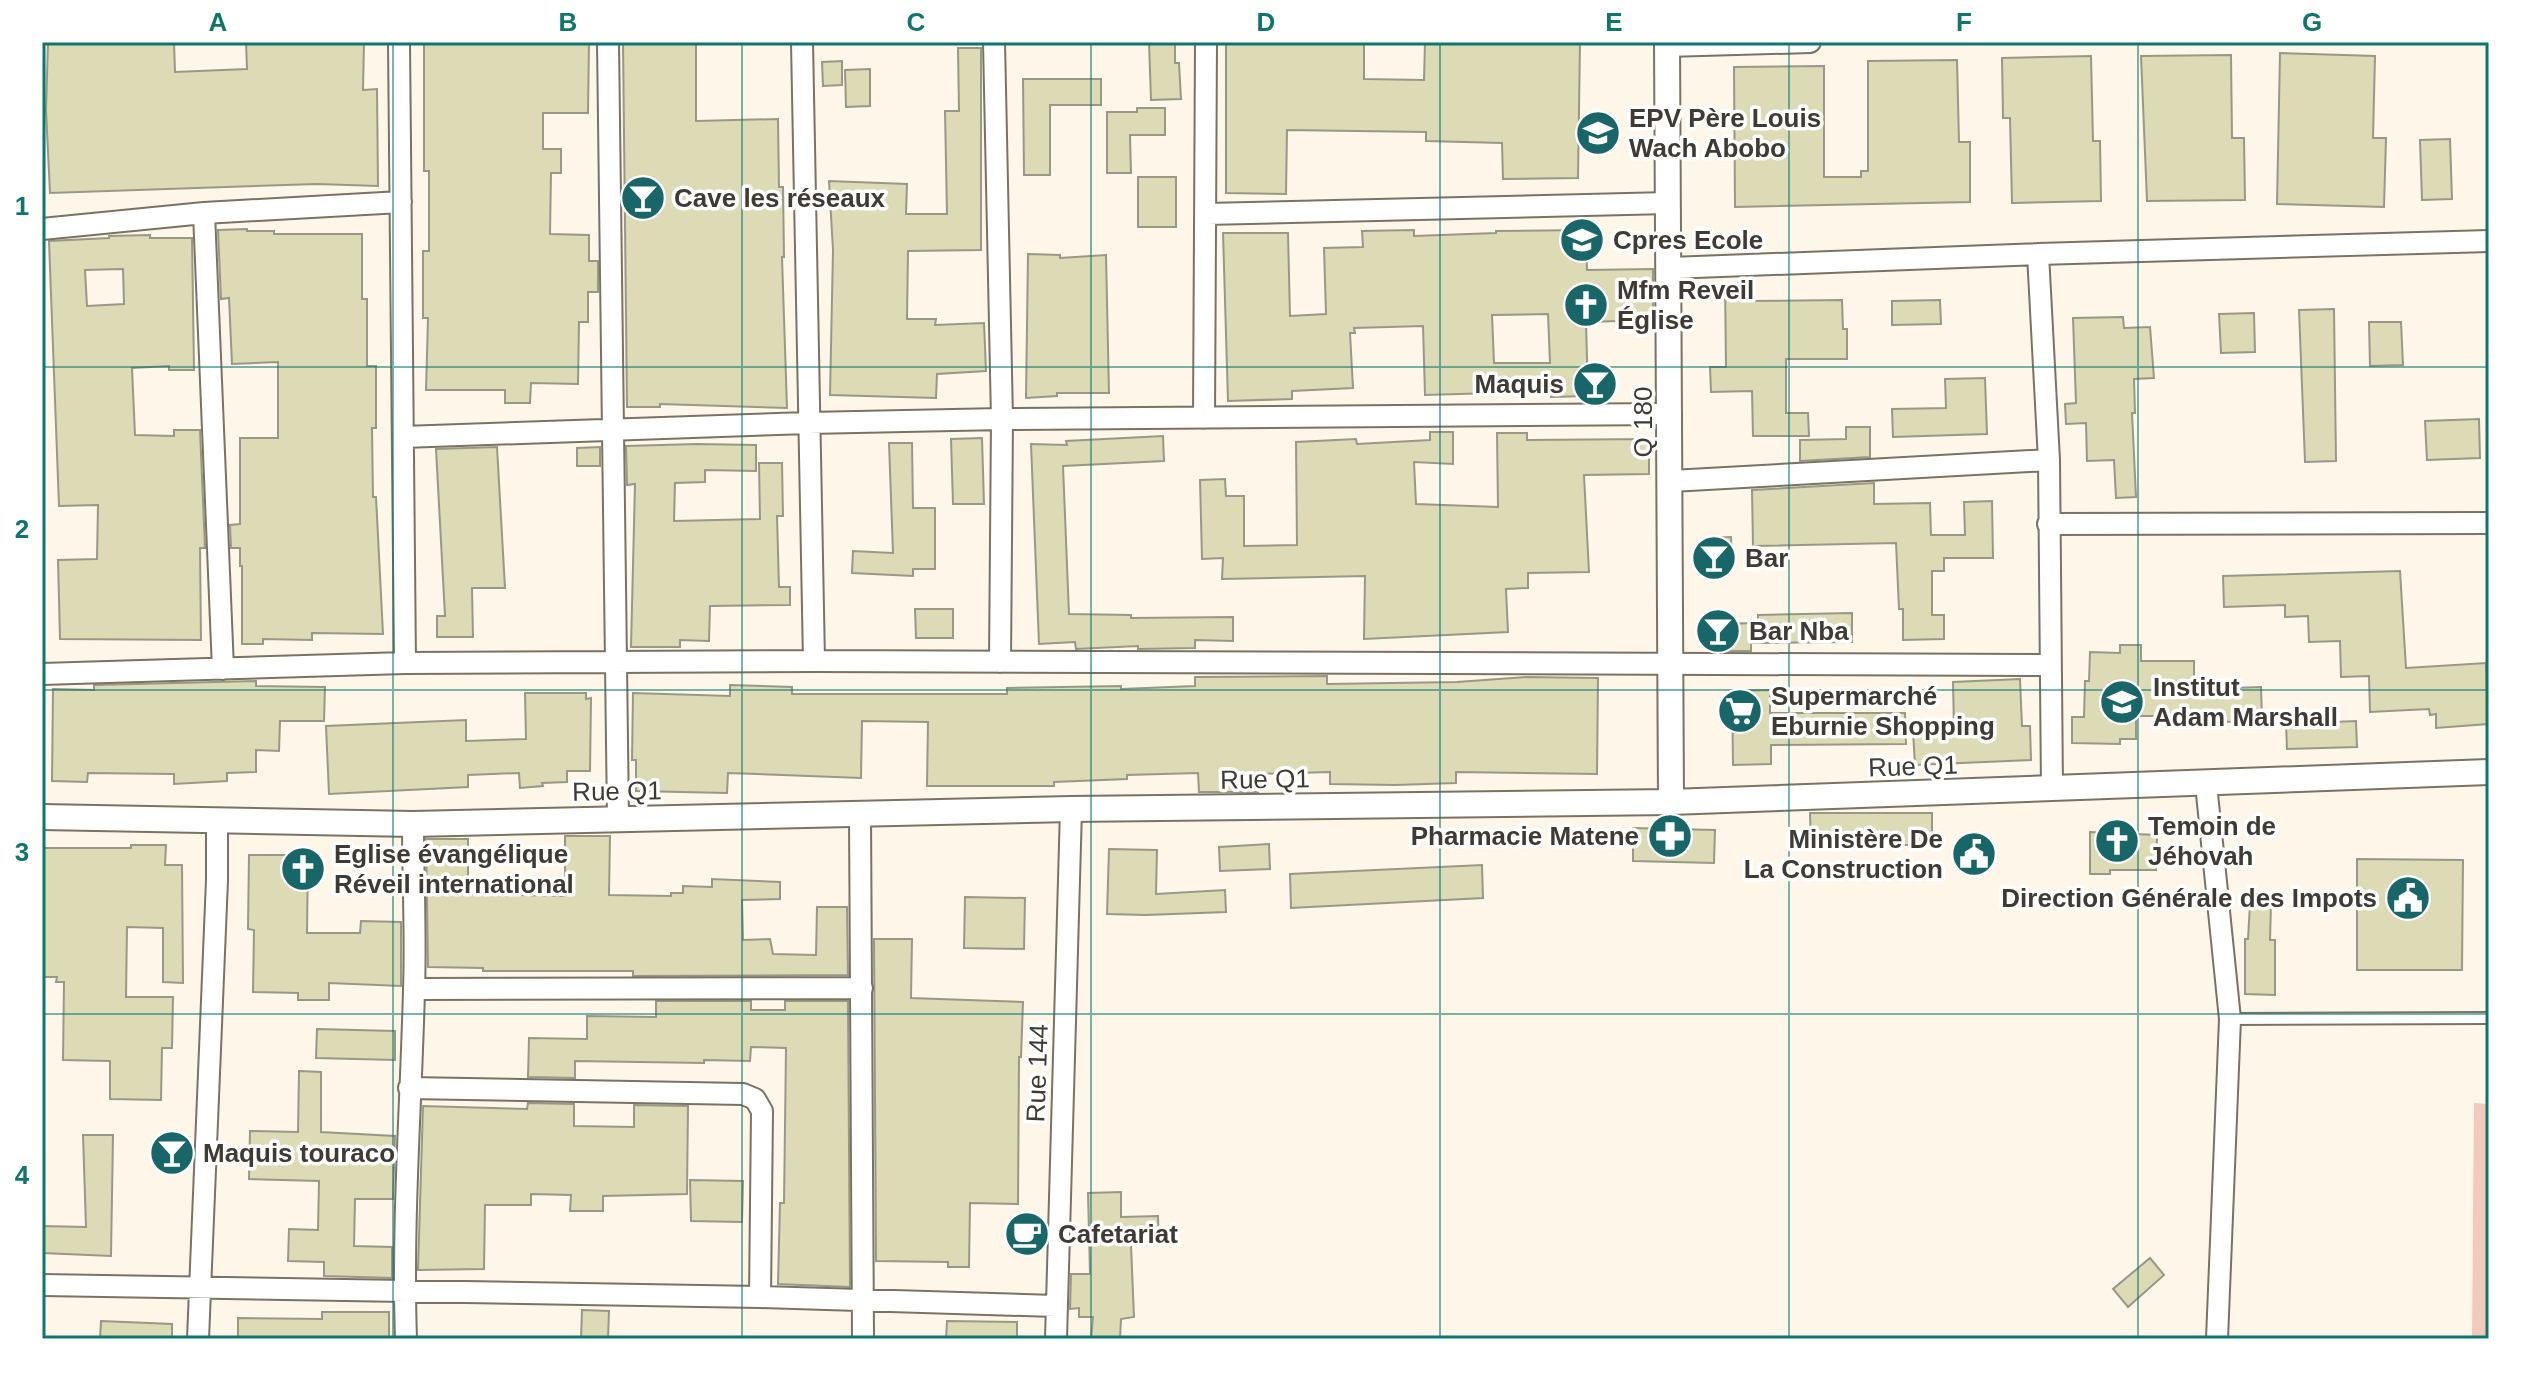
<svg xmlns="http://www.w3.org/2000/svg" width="2531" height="1381" font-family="Helvetica,sans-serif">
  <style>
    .green { fill: #f1cabd }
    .building { fill: #dcdbb6; stroke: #989886; stroke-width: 2; fill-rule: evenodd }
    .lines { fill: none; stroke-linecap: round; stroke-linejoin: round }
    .service-casing { stroke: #7a7263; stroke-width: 14 }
    .minor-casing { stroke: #7a7263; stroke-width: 24 }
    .tertiary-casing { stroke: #7a7263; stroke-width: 28 }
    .service { stroke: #fff; stroke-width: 10 }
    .minor { stroke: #fff; stroke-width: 20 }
    .tertiary { stroke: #fff; stroke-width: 24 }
    .grid { fill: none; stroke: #0f766e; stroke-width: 2; stroke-opacity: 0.55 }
    .labels { text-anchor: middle; stroke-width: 7; stroke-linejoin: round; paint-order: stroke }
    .poi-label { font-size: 26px; font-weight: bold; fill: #3f3b34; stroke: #fff; text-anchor: start }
    .street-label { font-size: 26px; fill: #3f3b34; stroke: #fff }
    .neatline { fill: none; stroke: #0f766e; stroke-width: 3 }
    .grid-label { font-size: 26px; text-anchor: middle; font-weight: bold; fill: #0f766e }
  </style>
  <rect width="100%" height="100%" fill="#fef7e9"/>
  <!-- green -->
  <path class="green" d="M2474 1103 2489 1104V1339H2472Z"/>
  <!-- building -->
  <path class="building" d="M48 42H174L175 72 247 69 246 42H364L363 90 377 89 378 186 317 184 50 193 46 110Z
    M424 42H589L588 113H543V149H561V173H551L550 234 589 235V261H598V292H588V322H579L578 384 531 383 530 403H505V390H426L428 318H423V251H429V171H424Z
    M623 42H696V121L778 119 779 187H783L784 257H782L787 408 660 404V407H627Z
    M1149 42H1175V63H1179L1181 99 1151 100Z
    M1226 42H1364V79L1424 80 1425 42H1580L1578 178 1503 179 1502 143 1426 141V132L1287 130 1286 194 1226 193Z
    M958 48H981V250L908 251 907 319H936L935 325 984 323 986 371 937 374 936 398 830 395 833 250 829 181 907 184 906 214H947L945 111H959Z
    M2280 53 2375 56 2373 138H2386L2384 207 2277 204Z
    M2231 55 2232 138H2244L2245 200 2147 201 2141 56Z
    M2091 56 2093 141H2100L2101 201 2012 203 2010 118H2003L2002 58Z
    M1957 60 1959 142H1970V202L1735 207 1734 67 1824 66V177H1861V171H1868V61Z
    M842 61V85L823 86 822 62Z
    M870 69V106L846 107 845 70Z
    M1023 79H1101V105H1050V175H1024Z
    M1137 108H1165V135H1130L1131 173H1107V112H1137Z
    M2450 139 2452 199 2422 200 2420 140Z
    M1138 177H1176V227H1138Z
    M247 229V231H274V234H362V299H367V366H376V428H372L373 497H376L383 634 312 633V640L263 639V644H242V566H240V548H231L230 525 240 524V438H278V362L232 364 229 298 221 299 218 230Z
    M1414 230V236L1496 233V231L1586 230 1587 270 1653 269V320L1586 322 1588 396 1551 397 1550 380 1494 381V393L1425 395 1423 326 1354 328 1355 333H1350L1353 388 1292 391V399L1228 401 1223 233H1288L1290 316 1326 314 1324 248 1363 247 1362 231ZM1548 314 1550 363H1494L1492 315Z
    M150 235V238H192L194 370H169V366L132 368 135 435 174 436V430H200L205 548H200L201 640 60 639 58 560 97 559 98 505 59 506 49 241 109 238V236ZM123 269 124 304 87 306 85 270Z
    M1028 254 1060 255V258L1106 255 1109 393H1057V396L1026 398Z
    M1725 283H1745V301L1842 300 1843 329H1847V359H1786V413H1808L1809 436H1753L1752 391 1711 392 1710 367H1726Z
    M1940 300 1941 324 1892 325V301Z
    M2334 309 2336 461 2305 462 2299 310Z
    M2254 313 2255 352 2221 353 2219 314Z
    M2123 317 2124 328 2150 327 2154 378 2134 379 2135 413H2132L2136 497 2116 498 2114 460 2087 461 2086 423 2066 424 2065 404 2076 403 2073 318Z
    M2369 322H2401L2403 365 2370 366Z
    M1985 378 1987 434 1893 437 1892 409 1946 408 1945 379Z
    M2479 419 2480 458 2427 460 2425 421Z
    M1846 427H1870V457L1800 461V440L1846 439Z
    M1430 432H1453V464L1414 462 1416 504 1498 507 1497 433H1527V440L1649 439V474L1584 475 1589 572 1528 573V588L1506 589 1508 632 1364 639 1365 576 1222 579 1223 558 1202 559 1200 480 1225 479 1226 496H1244V546L1297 545 1296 442 1356 439 1357 444 1430 440Z
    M1163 436 1164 461 1063 466 1069 614 1131 615V618L1233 617V641L1195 640V648L1138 649V646L1076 649 1075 642 1039 644 1031 444 1067 445 1066 441Z
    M982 438 984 504H953L951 439Z
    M889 443H912L913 508H935V569H913V576L852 573 853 551 893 553Z
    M697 444 756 445V471L705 470V482L675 483 674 521 760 519 759 463H782L783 516H777L779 587H790V605L710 606 709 641 680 640V647H631L635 484 627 485 626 446Z
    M497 447 505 588H472L473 637H437V616H445L436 449Z
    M600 447V466H577V448Z
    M1874 483V504L1930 503 1931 535H1965L1964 502 1992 501 1993 558H1944V571H1932V615H1944V639L1903 640V609H1899L1896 543 1753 546 1752 490Z
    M1731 537 1732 564 1707 565V538Z
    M2400 571 2406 668 2486 663 2488 724 2436 728V714L2430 715 2429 709 2370 712 2369 676 2341 677 2340 641 2309 642 2308 616 2285 617V605L2224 607 2223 576Z
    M915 609H953V638H916Z
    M1852 613V642L1751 643V651H1712V624L1758 623V615Z
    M2120 645H2141V661H2194V677H2201L2200 689 2261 687 2262 720 2226 722V716H2136V739H2120V744L2072 743V717H2084L2085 681H2089L2090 652 2120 653Z
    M1327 676V684L1457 682 1526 677 1598 678 1597 774 1456 772V783L1395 785 1330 784V772L1258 774V792H1199L1198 773 1127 775V779L1054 782V786H927L928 722 862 721 861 778 728 773 727 793 636 791V760H632L633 693 730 696V685L792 687V694H1007V688L1121 686V689L1195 686V677Z
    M2020 679 2022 726H2030L2031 760 1915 765 1913 731 1954 729 1953 682Z
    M256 681V686L325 687 324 721H280L279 751 256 750V772L227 773V781L174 784V774L88 773 87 782 52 781 53 689 94 690V685Z
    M1770 690V713H1905L1906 744 1771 745V764L1733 765 1732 691Z
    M525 693H586V699L591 698 590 771H567V782L542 783 543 786 520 788 519 773 468 775V787L329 794 326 726 466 720V741L526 739Z
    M2356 721 2357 747 2287 749 2286 724Z
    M1810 813H1932V845H1811Z
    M1633 828 1715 830 1714 863 1633 861Z
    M2090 832 2157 835 2156 870H2110V874H2090Z
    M565 836H610L609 895 671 896V893H683V886L712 887V879L780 882V899L742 900 743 940 770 939 773 954 816 955 817 907H847L848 975 633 976V971H483V968L428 967 426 839H468V894L565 896Z
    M1269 844 1270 869 1220 871 1219 847Z
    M131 845H166L165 865H182L183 983 163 982V928L127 927 126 997H173L172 1048H162L161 1100 110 1099V1061L63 1060 64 982H56L57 977H42V848H131Z
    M1109 849 1157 850 1156 894 1225 890 1226 912 1146 915 1107 914Z
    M1960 850H1988V868H1961Z
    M249 855H308L307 933H360L361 921 401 922V986L329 983V1000H298V993L253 992 254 930 248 929Z
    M2357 859 2463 860 2462 970H2357Z
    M1482 865 1483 898 1291 908 1290 874Z
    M965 897 1025 898 1024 949 964 948Z
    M2250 904 2271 905 2270 940H2275V995L2245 994V939H2248Z
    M874 939H912L911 998 1023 1002 1021 1057H1019L1018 1204 970 1203 969 1267H948V1262L876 1261Z
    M656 1001H751V1010H785V1001H848L850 1287 778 1284 780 1203H784L786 1048 751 1047 750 1061 704 1060V1063L575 1061V1078L528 1077 529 1038 587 1039V1016L656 1017Z
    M317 1029 395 1031V1060L316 1058Z
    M299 1071 321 1072V1132L395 1136 393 1199H355L354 1246 392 1247V1278L324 1276V1262L288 1261 289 1229 318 1230 319 1181 249 1179 250 1131 298 1132Z
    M528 1103 574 1104V1126L634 1127V1105L688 1106 687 1194 603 1196V1211H570L571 1195 531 1194V1205H485L484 1269 418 1270 423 1106 527 1109Z
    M83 1135H113L111 1256 42 1253V1226L86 1227Z
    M690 1180 743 1181 742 1222 691 1221Z
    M1121 1192V1217L1158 1216 1159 1244 1131 1245 1134 1317 1121 1319 1120 1339H1091L1093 1317H1079V1308L1070 1309 1071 1274H1090L1088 1193Z
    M2150 1258 2164 1275 2128 1307 2113 1289Z
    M582 1310 609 1311 608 1339H581Z
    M322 1312H389V1339H238V1318L322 1319Z
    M101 1321 172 1324V1339H100Z
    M947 1321 1017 1322V1339H946Z"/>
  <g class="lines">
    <!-- service casing -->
    <g class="service-casing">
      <path id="service" d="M2230 1019 2489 1018"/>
    </g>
    <!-- minor casing -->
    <g class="minor-casing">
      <path id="minor" d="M399 42 405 663
        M608 42 618 819
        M802 42 814 661
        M994 42 1002 419 1000 662
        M1667 46 1810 42
        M204 213 223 669
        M1206 214 1668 203
        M42 229 204 213 401 202
        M2038 254 2049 460 2052 789
        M1670 268 2038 254 2489 241
        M1204 418 1206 42
        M403 437 808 423 1002 419 1671 414
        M1671 481 2049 460
        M2048 524 2489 523
        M42 674 405 663 814 661 2050 665
        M2206 784 2230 1019 2217 1339
        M860 814 863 1339
        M414 989 862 988
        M409 1088 743 1094 755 1099 762 1111 760 1297
        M42 1285 760 1297 1055 1306
        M198 1339 217 880V820
        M406 1339C402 1222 411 1106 414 990 416 935 413 879 413 824
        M1056 1339 1071 809"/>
    </g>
    <!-- tertiary casing -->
    <g class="tertiary-casing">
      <path id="tertiary" d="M1667 42 1671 802
        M42 817 413 824 1071 809 1671 802 2489 772"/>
    </g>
    <!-- service -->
    <use href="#service" class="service"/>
    <!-- minor -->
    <use href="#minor" class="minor"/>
    <!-- tertiary -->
    <use href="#tertiary" class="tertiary"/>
  </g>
  <!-- grid -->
  <path class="grid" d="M393 42V1339M742 42V1339M1091 42V1339M1440 42V1339M1789 42V1339M2138 42V1339M42 367H2489M42 690H2489M42 1014H2489"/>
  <!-- icons -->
  <defs>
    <g id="school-disc" transform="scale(2.3)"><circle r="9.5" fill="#186667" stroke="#fff"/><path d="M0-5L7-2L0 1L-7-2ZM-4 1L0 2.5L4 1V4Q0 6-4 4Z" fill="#fff"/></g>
    <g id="bar-disc" transform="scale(2.3)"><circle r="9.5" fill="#186667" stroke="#fff"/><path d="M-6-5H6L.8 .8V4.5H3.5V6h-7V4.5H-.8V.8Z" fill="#fff"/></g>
    <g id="church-disc" transform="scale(2.3)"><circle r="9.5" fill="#186667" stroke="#fff"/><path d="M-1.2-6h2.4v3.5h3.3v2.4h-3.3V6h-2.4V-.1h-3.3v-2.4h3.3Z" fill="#fff"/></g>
    <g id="university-disc" transform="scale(2.3)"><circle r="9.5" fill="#186667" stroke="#fff"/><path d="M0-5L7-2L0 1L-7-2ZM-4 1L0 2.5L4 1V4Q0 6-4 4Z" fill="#fff"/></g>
    <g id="supermarket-disc" transform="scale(2.3)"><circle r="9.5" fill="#186667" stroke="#fff"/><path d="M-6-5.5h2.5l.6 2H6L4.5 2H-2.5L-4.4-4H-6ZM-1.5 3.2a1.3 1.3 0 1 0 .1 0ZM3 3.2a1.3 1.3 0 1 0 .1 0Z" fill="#fff"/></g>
    <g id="pharmacy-disc" transform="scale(2.3)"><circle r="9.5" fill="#186667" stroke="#fff"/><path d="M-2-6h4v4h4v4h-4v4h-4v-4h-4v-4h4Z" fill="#fff"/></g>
    <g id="civic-disc" transform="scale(2.3)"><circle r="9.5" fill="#186667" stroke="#fff"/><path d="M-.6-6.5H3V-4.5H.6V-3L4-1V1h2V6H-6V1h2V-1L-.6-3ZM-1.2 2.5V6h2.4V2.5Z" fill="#fff"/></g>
    <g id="cafe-disc" transform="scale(2.3)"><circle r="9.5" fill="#186667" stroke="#fff"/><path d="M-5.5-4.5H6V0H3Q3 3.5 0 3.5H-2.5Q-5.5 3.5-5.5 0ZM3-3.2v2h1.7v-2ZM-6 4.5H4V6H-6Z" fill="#fff"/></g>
  </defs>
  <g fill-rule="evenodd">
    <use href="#school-disc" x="1598" y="133"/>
    <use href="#bar-disc" x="643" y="198"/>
    <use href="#school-disc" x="1582" y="240"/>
    <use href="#church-disc" x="1586" y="305"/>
    <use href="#bar-disc" x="1595" y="384"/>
    <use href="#bar-disc" x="1714" y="558"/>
    <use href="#bar-disc" x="1718" y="631"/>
    <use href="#university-disc" x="2122" y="702"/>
    <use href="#supermarket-disc" x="1740" y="711"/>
    <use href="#pharmacy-disc" x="1670" y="836"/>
    <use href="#church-disc" x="2117" y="841"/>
    <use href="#civic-disc" x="1974" y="854"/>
    <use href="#church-disc" x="303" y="869"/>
    <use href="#civic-disc" x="2408" y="898"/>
    <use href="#bar-disc" x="172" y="1153"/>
    <use href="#cafe-disc" x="1027" y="1234"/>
  </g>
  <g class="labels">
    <!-- poi labels -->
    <g class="poi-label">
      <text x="1629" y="127">EPV Père Louis<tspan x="1629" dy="30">Wach Abobo</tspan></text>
      <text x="674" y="207">Cave les réseaux</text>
      <text x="1613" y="249">Cpres Ecole</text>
      <text x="1617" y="299">Mfm Reveil<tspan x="1617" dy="30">Église</tspan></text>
      <text x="1564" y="393" text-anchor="end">Maquis</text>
      <text x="1745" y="567">Bar</text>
      <text x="1749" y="640">Bar Nba</text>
      <text x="2153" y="696">Institut<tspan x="2153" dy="30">Adam Marshall</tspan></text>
      <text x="1771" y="705">Supermarché<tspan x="1771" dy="30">Eburnie Shopping</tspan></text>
      <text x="2148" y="835">Temoin de<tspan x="2148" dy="30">Jéhovah</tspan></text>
      <text x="1639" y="845" text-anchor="end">Pharmacie Matene</text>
      <text x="1943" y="848" text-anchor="end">Ministère De<tspan x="1943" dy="30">La Construction</tspan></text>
      <text x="334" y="863">Eglise évangélique<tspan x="334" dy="30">Réveil international</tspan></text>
      <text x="2377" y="907" text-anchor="end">Direction Générale des Impots</text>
      <text x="203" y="1162">Maquis touraco</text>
      <text x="1058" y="1243">Cafetariat</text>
    </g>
    <!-- street labels -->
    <g class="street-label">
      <text transform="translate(1643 422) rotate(-90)" y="9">Q 180</text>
      <text transform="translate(1913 766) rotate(-2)" y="9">Rue Q1</text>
      <text transform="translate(1265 779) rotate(-1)" y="9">Rue Q1</text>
      <text transform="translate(617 791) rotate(-1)" y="9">Rue Q1</text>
      <text transform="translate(1037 1073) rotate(-88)" y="9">Rue 144</text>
    </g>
  </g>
  <!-- border -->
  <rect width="2531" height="1381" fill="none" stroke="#ffffff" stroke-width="88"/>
  <rect x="44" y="44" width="2443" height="1293" class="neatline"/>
  <g class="grid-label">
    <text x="218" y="31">A</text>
    <text x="568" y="31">B</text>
    <text x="916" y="31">C</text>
    <text x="1266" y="31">D</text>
    <text x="1614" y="31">E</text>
    <text x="1964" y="31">F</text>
    <text x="2312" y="31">G</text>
    <text x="22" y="215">1</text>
    <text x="22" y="538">2</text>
    <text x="22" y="861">3</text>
    <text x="22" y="1184">4</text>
  </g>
</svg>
